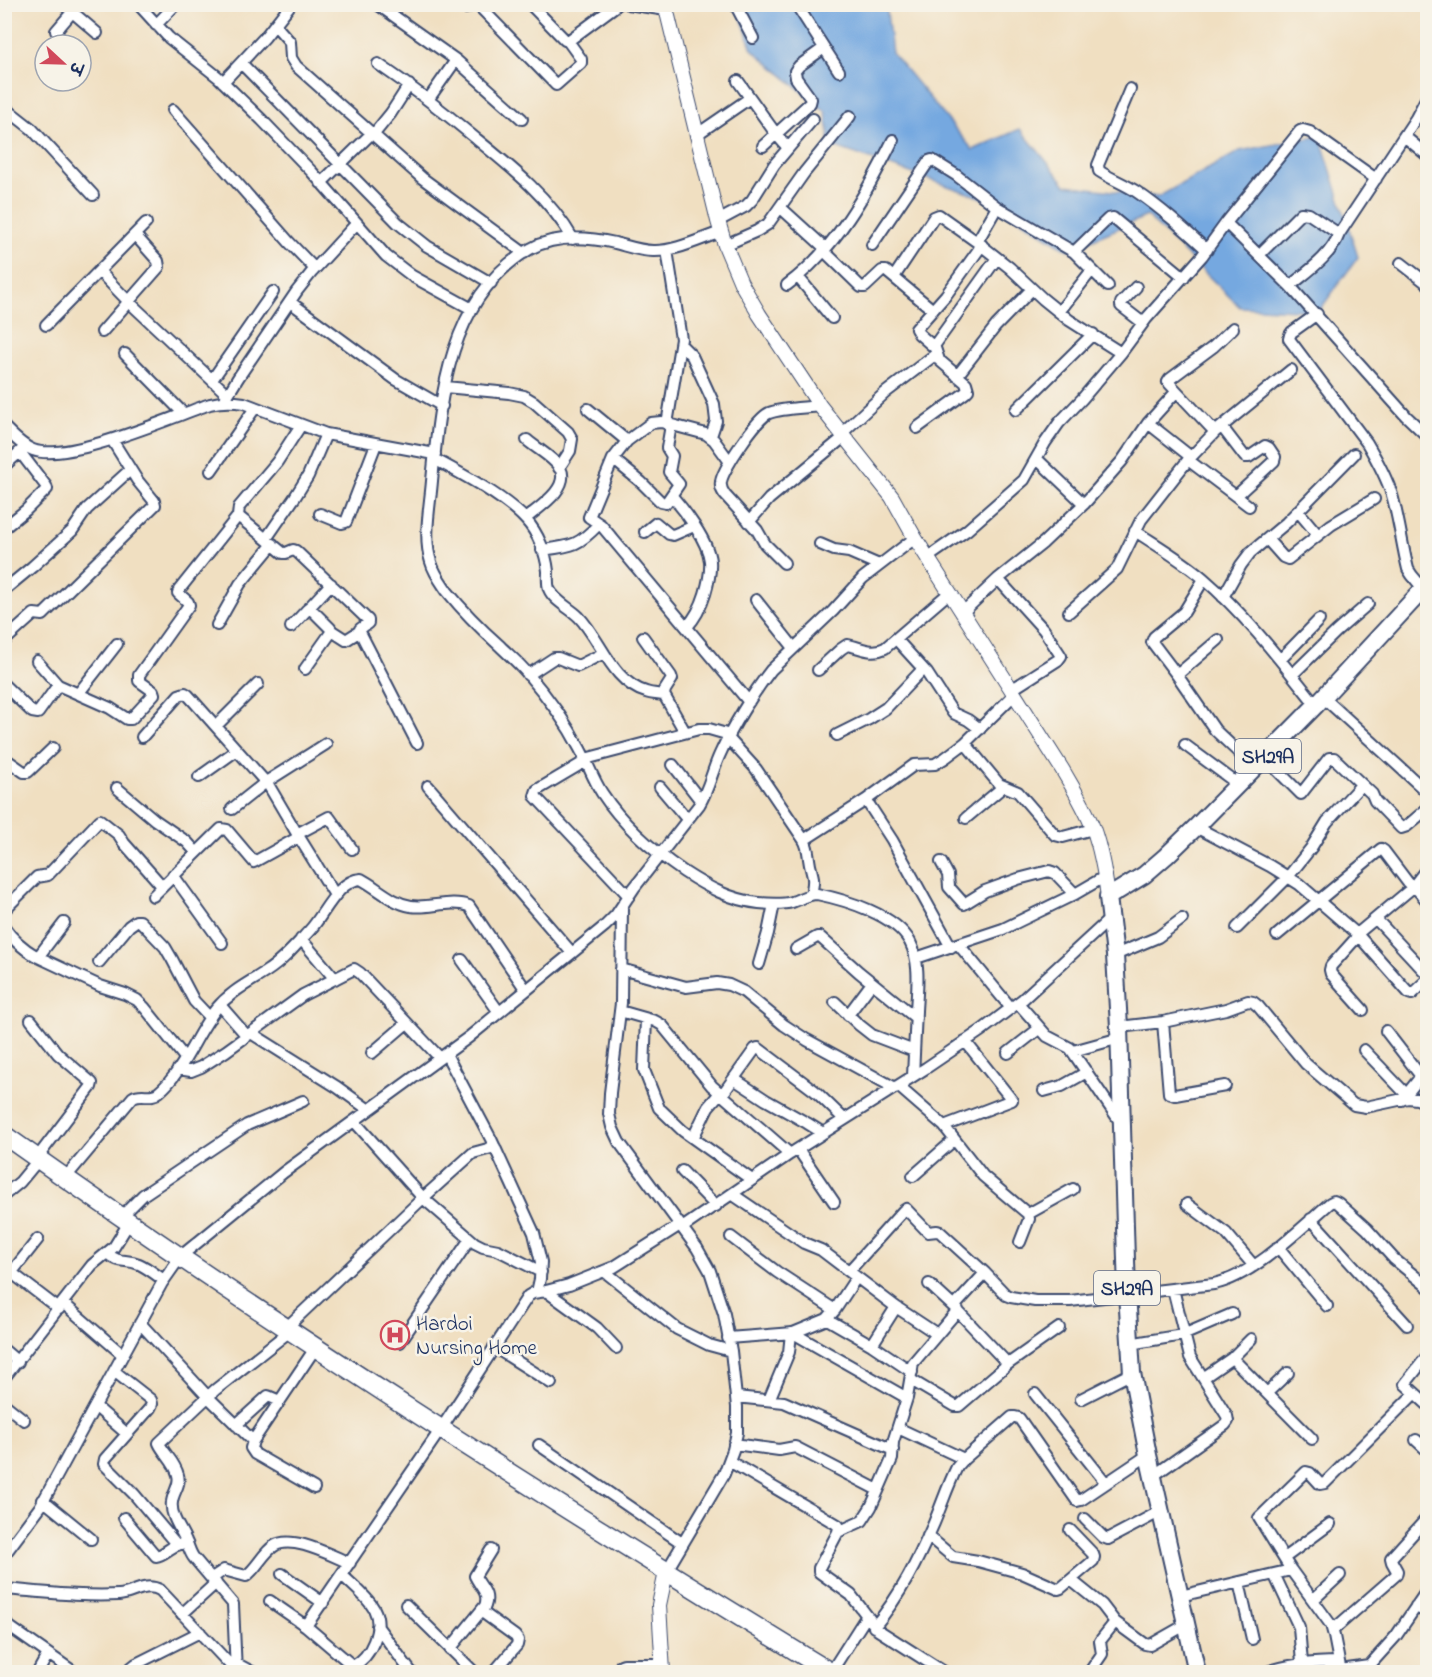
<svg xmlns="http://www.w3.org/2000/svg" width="1432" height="1677" font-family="'Indie Flower','Playpen Sans Deva',sans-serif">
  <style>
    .water { fill: #74a8e0; stroke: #486c9f; stroke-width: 1.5 }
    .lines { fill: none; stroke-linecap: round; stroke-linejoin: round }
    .street-casing { stroke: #3b496d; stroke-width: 14 }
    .secondary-casing { stroke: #3b496d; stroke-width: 16 }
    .primary-casing { stroke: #3b496d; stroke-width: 20 }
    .highway-casing { stroke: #3b496d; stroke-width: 21 }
    .street { stroke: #fff; stroke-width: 10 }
    .secondary { stroke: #fff; stroke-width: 14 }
    .primary { stroke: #fff; stroke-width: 16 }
    .highway { stroke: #fff; stroke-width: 18 }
    .labels { text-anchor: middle; stroke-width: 5; stroke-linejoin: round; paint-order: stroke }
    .shield { fill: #f7f3e8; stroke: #5d6a87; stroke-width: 1.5 }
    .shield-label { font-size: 20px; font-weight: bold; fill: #1b2f5e }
    .poi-label { font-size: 21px; fill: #1b2f5e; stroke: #f7f3e8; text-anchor: start }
  </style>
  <rect width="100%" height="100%" fill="#f7f3e8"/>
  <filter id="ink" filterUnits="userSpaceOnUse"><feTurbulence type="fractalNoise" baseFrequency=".0167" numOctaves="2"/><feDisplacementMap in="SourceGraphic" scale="12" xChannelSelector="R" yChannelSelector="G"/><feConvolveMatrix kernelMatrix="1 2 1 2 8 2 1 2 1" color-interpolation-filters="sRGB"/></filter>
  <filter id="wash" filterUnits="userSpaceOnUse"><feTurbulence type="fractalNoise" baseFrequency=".008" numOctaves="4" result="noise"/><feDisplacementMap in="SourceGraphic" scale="24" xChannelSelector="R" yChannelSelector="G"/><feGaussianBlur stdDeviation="1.35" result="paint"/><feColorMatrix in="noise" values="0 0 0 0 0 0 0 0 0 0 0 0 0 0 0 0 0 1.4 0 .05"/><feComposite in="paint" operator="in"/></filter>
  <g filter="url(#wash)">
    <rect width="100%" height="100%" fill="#f0dfc1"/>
    <!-- water -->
    <path class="water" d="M737 5H886L892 53 973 150 1020 129 1066 185 1158 197 1240 151 1320 136 1358 257 1319 311 1240 307 1147 216 1068 250 991 201 830 145 826 112 752 49Z"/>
  </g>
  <g filter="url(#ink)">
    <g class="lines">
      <!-- street casing -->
      <g class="street-casing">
        <path id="street" d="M63 4 97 33
          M138 4 169 38 218 77 262 120 312 172 386 256 412 276 472 309
          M377 4 456 60 522 119
          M456 4 466 8 473 4
          M477 4 556 85 581 63V59L568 41
          M530 4 565 40 568 41 618 4
          M628 4 666 10
          M735 4 753 38
          M796 4 839 71
          M156 25 176 4
          M275 25 290 42 291 58 296 66 422 178 524 253
          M56 31 79 4
          M241 63 398 223 427 246 491 283
          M378 64C412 87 443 111 474 137 511 167 549 197 573 239
          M738 81 776 134 788 148
          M223 82 265 37 291 4
          M1130 89 1098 165 1099 171C1111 179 1125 184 1137 192 1162 209 1184 229 1207 250
          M428 100 456 60
          M4 107 32 129 93 195
          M173 110 289 242 315 269
          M374 134 391 113 409 85
          M696 135 750 98
          M1404 136 1428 156
          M763 146 810 103 811 99 796 78 795 71 799 66 824 48
          M321 183 372 133
          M780 207 825 248
          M718 221 746 206 752 200 774 165 813 119
          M1226 223 1290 286 1406 416 1428 437
          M721 232C700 239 674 252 653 251 640 251 627 246 615 243 588 237 555 235 530 249 449 296 440 397 432 481 430 507 423 537 431 562 434 573 441 582 447 591 463 611 481 629 500 646 509 655 519 663 527 673 547 696 566 722 580 749 588 764 593 779 602 793 623 825 653 851 684 872 707 887 731 900 759 903 770 904 782 905 792 902 801 899 808 894 817 894 846 900 896 915 910 942 921 963 917 989 916 1011 915 1033 914 1055 913 1076
          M977 242 997 207
          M725 245 757 231 768 224 804 173 850 116
          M872 245 929 161 932 160 956 175 997 207 1074 252 1108 286
          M823 250 861 287H865L882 271H886L933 310
          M1074 252 1108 219 1113 218 1184 277
          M1260 254 1301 213 1309 214 1339 234
          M1401 263 1428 284
          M99 271 128 301 228 395
          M798 277 832 318
          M894 277 934 217 939 215 977 242 1010 268 1043 299 1069 320 1121 353
          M787 285C836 249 867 192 893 140
          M1290 286C1308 271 1331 256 1339 234L1416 118 1428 95
          M1136 287 1121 303V306L1143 323
          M290 302 395 379 442 406
          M1059 312 1092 270
          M1317 314 1292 332 1290 335 1289 339 1367 443C1377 460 1386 476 1392 495 1399 519 1402 545 1408 569 1415 582 1422 583 1428 599
          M46 325 146 223
          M102 332 159 267 158 261 135 235
          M681 345 692 356 714 404 716 421 711 436
          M934 346 997 258
          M125 354 183 413
          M957 376 996 326 1032 289
          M212 380 273 292
          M445 387 509 393 524 396 534 402 568 432 572 439 570 451 559 468
          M224 401 238 378 297 291 312 272 357 223
          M588 409 627 441
          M1016 410 1093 334
          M1148 423 1191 457
          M667 424 681 339 667 250
          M301 425 277 462 239 507 238 516 283 553H286L293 550 296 551 368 620V623L360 629V632L417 743
          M4 427C13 436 22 446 33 450 68 463 172 417 210 404 222 401 231 401 244 403L326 434 435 454
          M1222 427 1245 457H1249L1265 446 1269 448 1275 457 1274 461 1236 496
          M917 428 965 393 968 390 966 383 939 360 935 348 919 334 916 329 946 295 982 245
          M1215 432 1168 382 1170 379 1213 347 1233 328
          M841 434 885 393 936 354
          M434 459C462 474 505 497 526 520 538 533 546 553 548 571 548 577 547 583 549 589 554 601 570 608 579 617 601 640 612 682 646 692 651 694 658 694 664 695
          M613 459 641 482 661 502 666 503 679 484 669 472 672 456 667 448 671 425
          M1037 459 1084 504
          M1188 460 1249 506
          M730 462 714 440 706 434 661 422 651 423 627 441 613 459 589 517 601 525 749 702
          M4 466 23 449
          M211 471 255 408
          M672 496C685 511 708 541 710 561 711 572 708 584 705 594 701 607 696 617 687 627
          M1298 511 1318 535
          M320 514 342 523 346 522 376 444
          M525 519C538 508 571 488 560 468 553 457 537 449 527 440
          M749 522 769 499 844 437
          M4 528 26 510 47 489 46 486 20 452
          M1135 531C1158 546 1182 560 1203 578 1246 615 1281 661 1316 705
          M645 532 656 523 669 534 673 535 694 526
          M266 539 295 497 308 476 326 434
          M1267 539 1283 557 1288 559 1331 525 1374 499
          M820 544 834 550 849 552 879 565
          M542 550C573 546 578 546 599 524
          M927 558 967 530 1024 480 1045 443 1059 423 1082 399 1121 353 1146 319 1202 256 1226 223 1300 131 1303 130 1310 132 1376 179
          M784 563 765 544 757 530 725 495C722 491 720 487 721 482 722 470 757 418 769 413 782 408 805 408 820 406
          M998 579 1044 630 1061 656 1058 660 1011 690
          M1204 579 1184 612 1154 637 1152 642 1177 675 1215 730 1255 768
          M4 590 32 567 72 531 87 509 130 470
          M1223 597 1241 565 1250 553 1286 523 1354 454
          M756 600 794 648
          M1069 612 1117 569 1141 520 1188 460 1215 432 1291 370
          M962 613 998 579 1043 543 1084 504 1122 461 1148 423 1176 392
          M217 625 240 584 273 544
          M291 627 331 584
          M332 631 346 640 360 631
          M643 637 671 676 672 679 665 690 664 695 685 732
          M896 639 927 673 953 713 968 720 980 729
          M4 641 34 614 43 615 45 613 155 505 154 501 137 480 112 440
          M1280 660 1319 620
          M305 669 332 631 330 628 309 607
          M818 670 841 649 847 645C861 647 871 655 885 648L949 593
          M528 675 554 658H558L578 666 604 653
          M1177 675 1218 640
          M1292 675 1337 631 1368 604
          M4 685 32 712 38 713 58 685 37 661
          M58 685 110 708 127 719H131L154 694 153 691 139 681V675L189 605 188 602 178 593 179 590 238 516
          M78 694 117 644
          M1323 697 1428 793
          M216 726 258 684
          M837 735 869 719 886 708 923 669
          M142 737 179 695 185 693 188 695 269 786 299 837 335 895
          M728 738 756 769 804 840C808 847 808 852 809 859 811 876 816 874 811 894
          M965 743 999 784 1018 792 1055 835 1063 837 1093 829
          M1185 745 1239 785
          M4 758 24 772H28L53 748
          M1265 758 1301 794 1329 758H1334L1372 794 1375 801 1401 828 1407 826 1428 808
          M585 759 699 729H709L730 735
          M586 761 537 790 535 796 629 896
          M673 765 701 801
          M199 777 237 750
          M428 786 572 953
          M660 787 687 819
          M117 788 155 820 187 842 196 852
          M866 800 892 840 951 947
          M232 809 266 782 326 744
          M966 818 1003 787
          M1196 827 1270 866 1299 884 1357 934 1409 993 1412 994 1428 979
          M297 834 329 817 352 849
          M804 840 866 800 914 765 935 764 945 758 965 743 1014 695
          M941 862 948 875 949 887 964 904 985 891 1018 879 1049 871 1055 873 1075 894
          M173 875 222 943
          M1414 886 1428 902
          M153 896 221 829 227 830 254 862 299 837
          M622 908 621 1003 610 1093 609 1114 612 1127 619 1142 697 1248 710 1271 724 1314 731 1351 737 1407V1433L733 1450 724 1474 666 1572
          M4 910 37 877 48 875 100 820 119 835 124 843 162 886
          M1376 919 1428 975
          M4 927C12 939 24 949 36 956L100 986 125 994 137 1000 145 1008 185 1058
          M1237 928 1288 877 1311 848 1327 822 1361 785
          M1357 934 1412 888 1428 867
          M1277 935 1381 849 1384 851 1412 888
          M1358 936 1331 966 1330 970 1331 974 1363 1010
          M301 939 335 979
          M959 945 1011 1008
          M796 949 817 937H820L859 972 916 1018
          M1115 955 1158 937 1182 919
          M38 957 64 923
          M916 958 1003 929 1075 894 1106 876
          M462 960 499 1012
          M99 962 129 926 136 921H140L165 947 172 959 194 1001 210 1018
          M759 964 768 933 774 904
          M621 969 686 987 717 983 729 985 744 992 784 1025 807 1040 895 1088
          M835 1002 858 1024 872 1035 914 1051
          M1018 1003 1047 1036 1070 1048 1121 1123
          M220 1005 247 1036
          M620 1011 655 1021 662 1025 712 1086 790 1154
          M848 1015 872 983
          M646 1019 644 1070 659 1108 683 1131 752 1180
          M31 1020 58 1054 92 1083 91 1087 37 1158
          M1163 1022 1169 1093 1175 1095 1225 1086
          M1119 1027 1163 1022 1211 1012 1226 1009 1248 1001 1253 1002 1258 1006 1306 1064 1354 1105 1366 1107 1408 1098 1417 1099 1428 1104
          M1386 1031 1420 1075 1418 1080 1402 1100
          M251 1033 337 1087 369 1110
          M1364 1050 1407 1095
          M1073 1051 1120 1038
          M372 1053 407 1023
          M1008 1053 1040 1028
          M446 1054 491 1139 534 1233 541 1262 540 1279 537 1292
          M178 1069 191 1071 201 1067 226 1051 303 995 354 969 360 973 440 1058
          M734 1079 766 1100 807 1123 823 1133
          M898 1086 944 1126 983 1176 1028 1214 1029 1219 1020 1242
          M1044 1091 1062 1086 1087 1072
          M722 1095 755 1049 758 1048 815 1091 844 1119
          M354 1121 423 1198 475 1243 483 1247 498 1250 541 1272
          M944 1126 1012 1100 965 1041
          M693 1138 708 1107 720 1093
          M798 1149 834 1202
          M682 1171 716 1206
          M913 1176 954 1140
          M66 1177 133 1097C142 1092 151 1099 159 1092 184 1071 196 1034 216 1009 231 991 249 983 267 971 284 960 297 944 310 930 324 915 338 880 361 879 378 888 392 903 411 906 430 909 450 899 469 906L526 990
          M732 1194 804 1243 821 1250 896 1307 937 1334
          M4 1195 20 1182 39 1159
          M1187 1204 1226 1233 1254 1266
          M1028 1214 1073 1189
          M122 1216 143 1195 247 1125 303 1101
          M1311 1219 1407 1325
          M682 1228 790 1154 926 1068 982 1030 1023 999 1111 918
          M731 1237 777 1272 835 1310
          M1278 1247 1327 1306
          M107 1253C120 1265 125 1258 139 1264 148 1268 156 1275 164 1280
          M604 1271 677 1329 709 1345 731 1351
          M849 1271 903 1211 906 1209 928 1232 937 1231 940 1232 985 1273 1006 1295 1011 1297 1035 1301H1070L1214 1284C1253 1276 1299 1230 1330 1203L1334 1201 1338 1203 1367 1229 1394 1259 1428 1287
          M12 1273 59 1309
          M4 1282 38 1239
          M929 1284 954 1307 1008 1364
          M546 1291 597 1328 616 1348
          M63 1303 123 1355
          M954 1307 985 1273
          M827 1319 872 1345 912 1372
          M140 1323 208 1397 253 1441
          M286 1328 423 1198 473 1153 495 1147
          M793 1333 907 1398
          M728 1338 793 1333 827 1319 835 1310 856 1278
          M400 1342 470 1239
          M1129 1344 1183 1335 1232 1314
          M872 1345 896 1307
          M494 1347 551 1383
          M4 1350 18 1362
          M1428 1355 1405 1384 1428 1405
          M1232 1358 1312 1439
          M114 1371 151 1400 152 1404 150 1408 105 1459 104 1464 134 1494 177 1545
          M4 1378 92 1265 114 1247 130 1221
          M1203 1378 1232 1358 1251 1339
          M911 1380 955 1406H959L1008 1364 1059 1328
          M1267 1393 1288 1373
          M1035 1394 1106 1483
          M736 1397 784 1402 893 1450
          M1081 1399 1132 1373
          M769 1400 789 1352 791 1333
          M4 1404 24 1420
          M95 1406 127 1434
          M236 1425 268 1396 280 1401
          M898 1428 964 1459
          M1416 1440 1428 1451
          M734 1444 779 1450 795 1447 878 1490
          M539 1445 682 1543
          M729 1461 838 1525 839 1527 838 1532 819 1568V1572L851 1595 878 1630 944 1672
          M1153 1476 1225 1425 1228 1421 1227 1416 1190 1357 1173 1289
          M314 1488 255 1454 251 1448 253 1441 316 1347
          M43 1500 91 1539
          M124 1518 156 1556C165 1555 171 1545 181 1544
          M1085 1519 1103 1537 1108 1539 1161 1511
          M838 1532 862 1521 871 1507 892 1459 893 1442 907 1398 913 1363 958 1310
          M928 1536 953 1557 978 1561 1022 1573 1058 1589 1061 1588 1093 1561 1094 1557 1093 1554 1070 1530
          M4 1555 40 1507 162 1283 181 1256 284 1172 469 1037 605 926 616 915 634 888 699 805C709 789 712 771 720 754 732 727 753 693 771 670L833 611 863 578 915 538
          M1284 1558 1330 1524
          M282 1574 323 1603
          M1274 1574 1299 1627 1302 1663
          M212 1578 224 1570 246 1576C257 1568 263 1553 274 1546 292 1534 332 1556 350 1563
          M1071 1580 1102 1605 1115 1622 1145 1644 1150 1645 1187 1624
          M1239 1582 1252 1639
          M4 1589C42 1592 81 1597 119 1595 133 1594 145 1582 160 1590L235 1670
          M1180 1596 1291 1570
          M1313 1600 1340 1575
          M270 1601 306 1626 353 1666
          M406 1605 474 1672
          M1416 1606 1428 1614
          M482 1612 515 1636 518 1640 517 1645 494 1672
          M182 1614 216 1583
          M4 1623 74 1672
          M306 1626 441 1429 528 1296 533 1293 546 1291 569 1285 614 1267 680 1225
          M377 1626 411 1672
          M874 1627C901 1595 918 1560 934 1523 942 1504 948 1485 957 1467L964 1459 1012 1417H1015L1019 1418 1077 1501 1081 1500 1148 1455
          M1333 1630 1396 1575 1397 1571 1392 1562 1391 1558 1428 1517
          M450 1649 485 1606C490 1593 480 1587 475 1576L491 1550
          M235 1663 252 1672
          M1091 1670 1102 1654 1100 1641 1115 1622
          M1340 1670 1369 1666
          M38 1672 48 1654
          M126 1672 136 1664 200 1632
          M236 1672 233 1604 194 1558C190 1553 189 1547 186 1541 181 1529 170 1516 172 1502 173 1492 181 1485 178 1475 175 1462 164 1454 159 1443L215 1390 290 1331
          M331 1672C338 1671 346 1670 353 1666 371 1657 384 1628 374 1609 367 1596 353 1586 342 1575
          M619 1672 621 1665 624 1664H662
          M831 1672 866 1617
          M1267 1672C1290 1664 1314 1662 1339 1662
          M1341 1672 1334 1636 1331 1625 1291 1570 1259 1518 1306 1472 1310 1473 1320 1484 1325 1483 1415 1393
          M1368 1672 1369 1666 1396 1636 1428 1589"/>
      </g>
      <!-- secondary casing -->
      <g class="secondary-casing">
        <path id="secondary" d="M665 4 718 221 725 245 741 283 759 314 820 406 892 497 915 538 1062 769C1073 788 1085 807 1093 828 1101 850 1105 874 1108 897
          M663 1672 659 1605 666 1572"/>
      </g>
      <!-- primary casing -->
      <g class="primary-casing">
        <path id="primary" d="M1197 1672 1148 1455 1132 1373 1127 1293 1119 1027 1115 955 1108 897 1144 875 1166 856 1196 827 1316 705 1428 584"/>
      </g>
      <!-- highway casing -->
      <g class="highway-casing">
        <path id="highway" d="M4 1135C272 1325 550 1501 830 1672"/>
      </g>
      <!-- street -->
      <use href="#street" class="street"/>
      <!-- secondary -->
      <use href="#secondary" class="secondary"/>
      <!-- primary -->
      <use href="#primary" class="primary"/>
      <!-- highway -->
      <use href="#highway" class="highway"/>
    </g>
  </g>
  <!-- icons -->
  <defs>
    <g id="hospital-ring" transform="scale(1.5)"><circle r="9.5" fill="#f7f3e8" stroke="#d1495b" stroke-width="1.5"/><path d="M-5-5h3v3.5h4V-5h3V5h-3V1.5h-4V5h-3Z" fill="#d1495b"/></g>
  </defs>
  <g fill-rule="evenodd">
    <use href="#hospital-ring" x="395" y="1335"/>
  </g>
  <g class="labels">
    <!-- shield labels -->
    <g class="shield">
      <rect x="1235" y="739" width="66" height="34" rx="4.5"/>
      <rect x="1094" y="1271" width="66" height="34" rx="4.5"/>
    </g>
    <g class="shield-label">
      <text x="1268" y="763">SH29A</text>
      <text x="1127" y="1295">SH29A</text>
    </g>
    <!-- poi labels -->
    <g class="poi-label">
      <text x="416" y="1330">Hardoi<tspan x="416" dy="24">Nursing Home</tspan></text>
    </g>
  </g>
  <!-- margin -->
  <rect width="1432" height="1677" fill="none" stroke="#f7f3e8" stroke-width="24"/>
  <!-- north arrow -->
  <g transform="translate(63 63) rotate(112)"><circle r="28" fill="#f7f3e8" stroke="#9fa5b1" stroke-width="1.5"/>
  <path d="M0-4.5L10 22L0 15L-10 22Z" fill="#d1495b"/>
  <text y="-9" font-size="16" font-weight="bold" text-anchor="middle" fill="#1b2f5e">उ</text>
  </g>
</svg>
